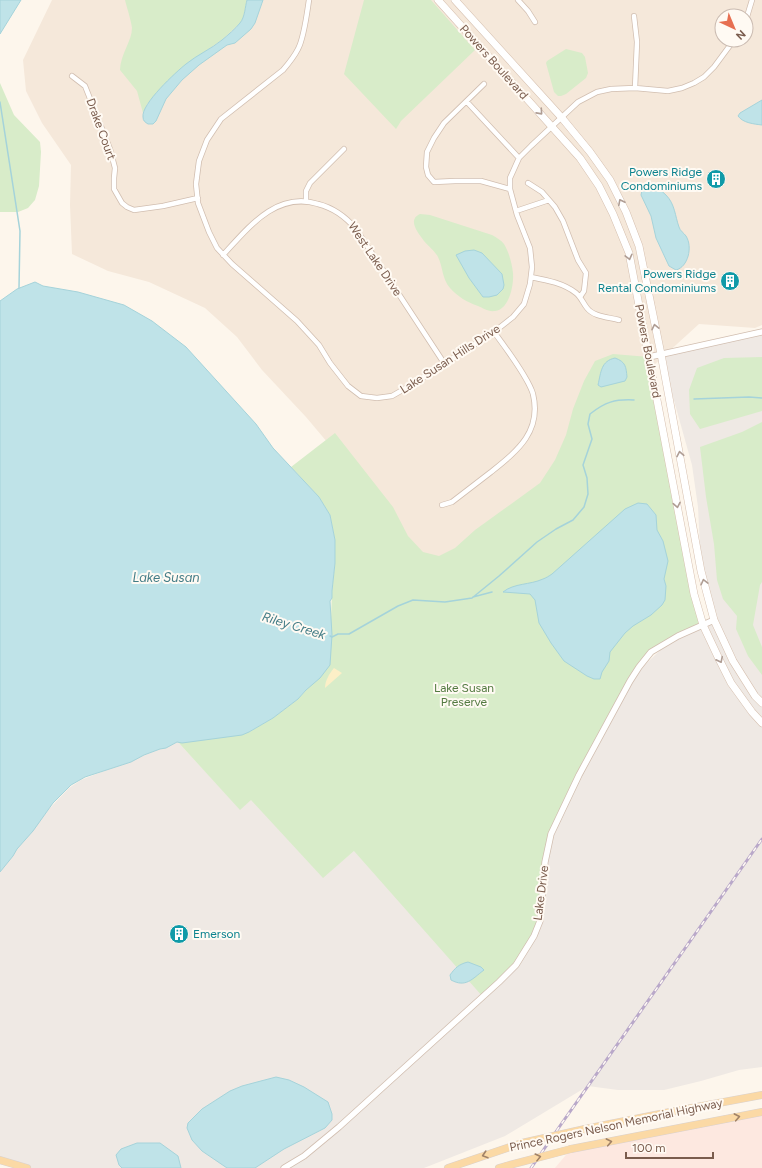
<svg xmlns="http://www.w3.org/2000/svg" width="762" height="1168" font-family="Figtree,sans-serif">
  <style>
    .residential { fill: #f5e8da; fill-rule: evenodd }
    .commercial { fill: #fde8e0 }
    .industrial { fill: #efe9e4 }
    .green { fill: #d8ecc9 }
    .sand { fill: #fcefc7 }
    .water { fill: #bfe3e8; stroke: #a5d3da }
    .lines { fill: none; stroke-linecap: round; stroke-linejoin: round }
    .stream { stroke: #a5d3da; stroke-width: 1.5 }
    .minor-casing { stroke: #d1beb0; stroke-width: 6 }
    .tertiary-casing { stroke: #d1beb0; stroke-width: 7 }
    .secondary-casing { stroke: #d6c0b0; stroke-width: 8 }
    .primary-casing { stroke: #dad1cd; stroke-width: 8 }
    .minor { stroke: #fff; stroke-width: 4.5 }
    .tertiary { stroke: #fff; stroke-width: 5.5 }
    .secondary { stroke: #fff; stroke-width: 7 }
    .primary { stroke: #fbd9a5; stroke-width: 7 }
    .rail-casing { stroke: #b9a8c9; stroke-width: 3 }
    .rail { stroke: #fffaf3; stroke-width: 1.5; stroke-dasharray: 4.5; stroke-linecap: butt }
    .primary-bridge-casing { stroke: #dad1cd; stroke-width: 8; stroke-linecap: butt }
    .primary-bridge { stroke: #fbd9a5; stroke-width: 7 }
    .oneway { stroke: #af9d94 }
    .oneway2 { stroke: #a18267 }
    .labels { text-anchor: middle; stroke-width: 4; stroke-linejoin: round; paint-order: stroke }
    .street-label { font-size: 12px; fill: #7a5c4d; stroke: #fffaf3 }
    .culture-label { font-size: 12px; fill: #0d838f; stroke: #fffaf3; text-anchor: end }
    .park-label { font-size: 12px; fill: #537a41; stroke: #fffaf3 }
    .water-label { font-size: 13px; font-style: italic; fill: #437c86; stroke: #fffaf3 }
  </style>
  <rect width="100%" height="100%" fill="#fdf6ec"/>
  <!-- residential -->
  <path class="residential" d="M52 0H762V325L755 328 699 324 632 385 515 542 422 564 349 468 306 417 262 370 237 337 205 308 149 282 108 271 72 254 70 205 71 165 42 123 26 91 23 60ZM722 16H746V40H722Z"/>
  <!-- commercial -->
  <path class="commercial" d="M762 1112V1168H555L571 1149Z"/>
  <!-- industrial -->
  <path class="industrial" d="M762 332V1067L739 1070 701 1081 664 1090H618L588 1086 505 1136 424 1168H27L0 1160V870L50 808 69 788 81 780 178 742 240 809 251 799 323 877 354 851 551 834 634 675 670 641 714 620 701 567 698 507 692 465 661 354Z"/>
  <!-- green -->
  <path class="green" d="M125 0H247L243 18 241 22 223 39 187 64 162 87 147 104 143 113 137 91 120 70C120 55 132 41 132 28 131 20 127 8 125 0Z
    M364 0H431L475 50 401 121 396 129 344 74Z
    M566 49 582 53 585 57 588 73 586 78 566 94 561 96H558L554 92 546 63 547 61Z
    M0 83 14 115 40 142 41 152 39 186 35 200 28 208 18 212H0Z
    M420 214 430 215 492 235C497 238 501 240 504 244 509 252 512 264 513 273 514 285 509 310 495 311 488 312 483 308 478 306 467 302 458 297 450 288 442 279 443 267 438 257 435 251 428 246 424 241 418 233 407 220 420 214Z
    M613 354 649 357 703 625 651 652 630 681 551 834 540 921 516 965 483 997 354 851 323 878 251 800 240 810 178 742 249 732 273 718 298 699 310 686 331 617 332 591 335 563V540L330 515 319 497 291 467 335 433 393 507 408 536 423 552 439 556 455 548 475 530 540 483 555 460 566 435 573 409 584 381 595 361Z
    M762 357V411L700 429 690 414 689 390 697 368 724 358Z
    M762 422V582L760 585 753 625 762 647V675L748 656 736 629 737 616 723 599 717 580 714 544 706 497 700 447 742 432Z"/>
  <!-- sand -->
  <path class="sand" d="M334 668 342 673 325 688C325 681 329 674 334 668Z"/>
  <!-- water -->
  <path class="water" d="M0 0H21L0 34Z
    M247 0H263L255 23 251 29 235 43 227 45 199 65 182 80 166 99 156 121 153 124H148C145 122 143 121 143 117 141 104 176 72 186 64 197 55 211 49 222 40 228 35 235 29 240 23 245 17 245 7 247 0Z
    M762 100V125C754 124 743 123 738 116L740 113Z
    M649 183C655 186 662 191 666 195 675 204 675 216 679 227 680 231 684 233 686 236 693 247 688 267 676 270L669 266 656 238 651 216 641 195 643 186Z
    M474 250 482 253 502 274 504 285 503 289 497 295 489 297H483L469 278 456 255 465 251Z
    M35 282 43 286 78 292 124 305 152 321 186 347 256 424 273 448 319 497 330 515 335 540V563L332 591V598L330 601 332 635 330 665 320 678 306 690 298 699 273 718 249 732 242 735 182 743 177 742 166 748 160 749 144 755 131 762 85 777 71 785 53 803 33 831 17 849 13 856 0 872V301L17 289Z
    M615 358C626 362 626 367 627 377L625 381 601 387 598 385C601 372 601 361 615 358Z
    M638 503 647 504 656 515 657 530 663 541 668 561 664 579 666 586 665 600 662 605 651 615 633 626 625 633 610 652 609 661 602 672 600 679H594L587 676 564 661 551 643 539 623 535 600 530 594 503 592C514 583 530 585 543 579 546 578 549 576 552 574L625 509Z
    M468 962 481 967 484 970C472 979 466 988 451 980L450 975C455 968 459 964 468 962Z
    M276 1077 289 1080 304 1087 328 1102 332 1114V1120L325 1128 284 1149 255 1168H227L202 1151 192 1140 187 1128 188 1123 202 1109 230 1091 242 1086Z
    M137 1143H160L178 1156 181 1168H122L119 1165 116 1155 121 1149Z"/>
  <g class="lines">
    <!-- stream -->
    <path class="stream" d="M0 102 20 231 19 288
      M694 399 749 397 762 398
      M473 597 492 592
      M330 636 332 637 338 634H349L398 606 413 600 445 602 472 598 499 576 537 542 556 529 573 520 584 507 588 494 587 478 583 465 592 439 588 424 590 414C605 402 615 399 634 400"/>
    <!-- minor casing -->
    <g class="minor-casing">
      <path id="minor" d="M309 0C307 13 304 38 298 49 294 57 289 63 283 70L221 119 207 140 199 161 196 184 198 203 209 232 217 248 232 264 297 321 319 345 330 363 348 386 361 396 377 398 392 396 413 384 494 332 513 317 524 304 530 284 532 267 530 248 517 215 510 189V178L519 158 531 146 578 102 597 92 611 89 635 88 668 91 682 88 694 83 704 77 714 67 734 40
        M518 0 528 11 535 22
        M634 16 637 42 635 88
        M746 20 752 0
        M72 76 85 86 110 149 115 168 114 178V189L122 203 127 207 134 210 163 206 198 198
        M484 84 444 123 434 138 427 152 426 167 428 175 434 182 455 181H481L510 189
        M467 102 519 158
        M528 183 542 192 555 207 563 221 578 260 586 273 584 291 580 297
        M306 201V191L310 183 344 149
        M516 211 549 200
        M223 255C248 228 276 191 318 204 334 208 345 216 356 229L444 363
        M531 277C546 280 563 283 576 293 581 297 583 303 587 308 594 317 608 317 619 320
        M442 505 452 502C465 492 478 482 491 472 517 451 542 432 533 394 528 377 505 347 494 332"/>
    </g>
    <!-- tertiary casing -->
    <g class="tertiary-casing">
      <path id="tertiary" d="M649 357 762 332
        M284 1168 304 1156 339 1127 499 982 516 965 534 936 540 921 545 862 551 834 579 775 630 681 639 667 651 652 678 636 714 620"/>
    </g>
    <!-- secondary casing -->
    <g class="secondary-casing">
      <path id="secondary" d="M438 0 580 158 599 186 613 214 629 253 694 594 703 625 719 659 731 683 752 712 762 723
        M455 0 562 118 590 152 610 180 626 212 639 246 661 354 701 571 714 620 733 661 755 696 762 703"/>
    </g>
    <!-- primary casing -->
    <g class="primary-casing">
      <path id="primary" d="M585 1129 670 1112 762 1095
        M571 1149 762 1112
        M0 1160 27 1168
        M448 1168 522 1143
        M499 1168 506 1166"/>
    </g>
    <!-- minor -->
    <use href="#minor" class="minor"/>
    <!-- tertiary -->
    <use href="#tertiary" class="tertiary"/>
    <!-- secondary -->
    <use href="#secondary" class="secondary"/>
    <!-- primary -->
    <use href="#primary" class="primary"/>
    <!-- rail casing -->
    <g class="rail-casing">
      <path id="rail" d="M531 1168 562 1123 762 839"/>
    </g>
    <!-- rail -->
    <use href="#rail" class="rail"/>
    <!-- primary-bridge casing -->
    <g class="primary-bridge-casing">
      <path id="primary-bridge" d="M522 1143 585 1129
        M506 1166 571 1149"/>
    </g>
    <!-- primary-bridge -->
    <use href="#primary-bridge" class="primary-bridge"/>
  </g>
  <!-- one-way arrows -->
  <defs><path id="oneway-chevron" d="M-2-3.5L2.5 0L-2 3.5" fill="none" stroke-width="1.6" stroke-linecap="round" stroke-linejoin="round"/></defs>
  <g class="oneway">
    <use href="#oneway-chevron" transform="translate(540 112) rotate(48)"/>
    <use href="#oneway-chevron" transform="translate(621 202) rotate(-117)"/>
    <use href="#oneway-chevron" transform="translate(629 257) rotate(76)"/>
    <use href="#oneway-chevron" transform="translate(655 327) rotate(-102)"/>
    <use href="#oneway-chevron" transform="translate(680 454) rotate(-101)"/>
    <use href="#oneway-chevron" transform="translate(677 505) rotate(79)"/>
    <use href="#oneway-chevron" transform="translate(704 582) rotate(-104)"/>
    <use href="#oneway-chevron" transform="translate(720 660) rotate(64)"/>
  </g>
  <g class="oneway2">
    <use href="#oneway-chevron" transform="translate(737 1117) rotate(-11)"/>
    <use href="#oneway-chevron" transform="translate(609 1142) rotate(-11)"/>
    <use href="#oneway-chevron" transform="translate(485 1155) rotate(162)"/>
    <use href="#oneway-chevron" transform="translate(538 1157) rotate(-14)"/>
  </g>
  <!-- icons -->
  <defs>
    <g id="building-disc" transform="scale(1)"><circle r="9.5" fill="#0f9aa8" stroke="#fffaf3"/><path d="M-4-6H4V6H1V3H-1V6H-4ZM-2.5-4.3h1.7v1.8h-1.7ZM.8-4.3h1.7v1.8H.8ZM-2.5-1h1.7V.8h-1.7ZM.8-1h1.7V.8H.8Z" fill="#fff"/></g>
  </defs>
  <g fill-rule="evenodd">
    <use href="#building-disc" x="716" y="179"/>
    <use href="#building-disc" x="730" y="281"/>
    <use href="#building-disc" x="179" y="934"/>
  </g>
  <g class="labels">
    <!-- street labels -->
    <g class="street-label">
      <text transform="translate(494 62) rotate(48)" y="4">Powers Boulevard</text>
      <text transform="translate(101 129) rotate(70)" y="4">Drake Court</text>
      <text transform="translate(375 259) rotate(56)" y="4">West Lake Drive</text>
      <text transform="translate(648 351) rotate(79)" y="4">Powers Boulevard</text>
      <text transform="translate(450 359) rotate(-33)" y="4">Lake Susan Hills Drive</text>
      <text transform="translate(541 893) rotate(-83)" y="4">Lake Drive</text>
      <text transform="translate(616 1125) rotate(-12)" y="4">Prince Rogers Nelson Memorial Highway</text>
    </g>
    <!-- culture labels -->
    <g class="culture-label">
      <text x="702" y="176">Powers Ridge<tspan x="702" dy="14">Condominiums</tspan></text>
      <text x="716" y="278">Powers Ridge<tspan x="716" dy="14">Rental Condominiums</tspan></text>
      <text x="193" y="938" text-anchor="start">Emerson</text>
    </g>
    <!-- park labels -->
    <g class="park-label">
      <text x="464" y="692">Lake Susan<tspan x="464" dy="14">Preserve</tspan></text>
    </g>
    <!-- water labels -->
    <g class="water-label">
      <text x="166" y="582">Lake Susan</text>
      <text transform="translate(294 625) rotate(17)" y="5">Riley Creek</text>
    </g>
  </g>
  <!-- north arrow -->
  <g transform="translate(734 28) rotate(136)"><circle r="19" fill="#fffaf3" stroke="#cabbb1"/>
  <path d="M0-3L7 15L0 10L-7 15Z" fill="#e76f51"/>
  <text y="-6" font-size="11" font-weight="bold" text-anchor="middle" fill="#7a5c4d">N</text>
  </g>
  <!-- scale -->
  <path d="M626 1152v6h87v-6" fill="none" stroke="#7a5c4d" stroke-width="2"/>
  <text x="632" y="1152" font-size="12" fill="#7a5c4d" stroke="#fffaf3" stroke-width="3" paint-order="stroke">100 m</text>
</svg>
